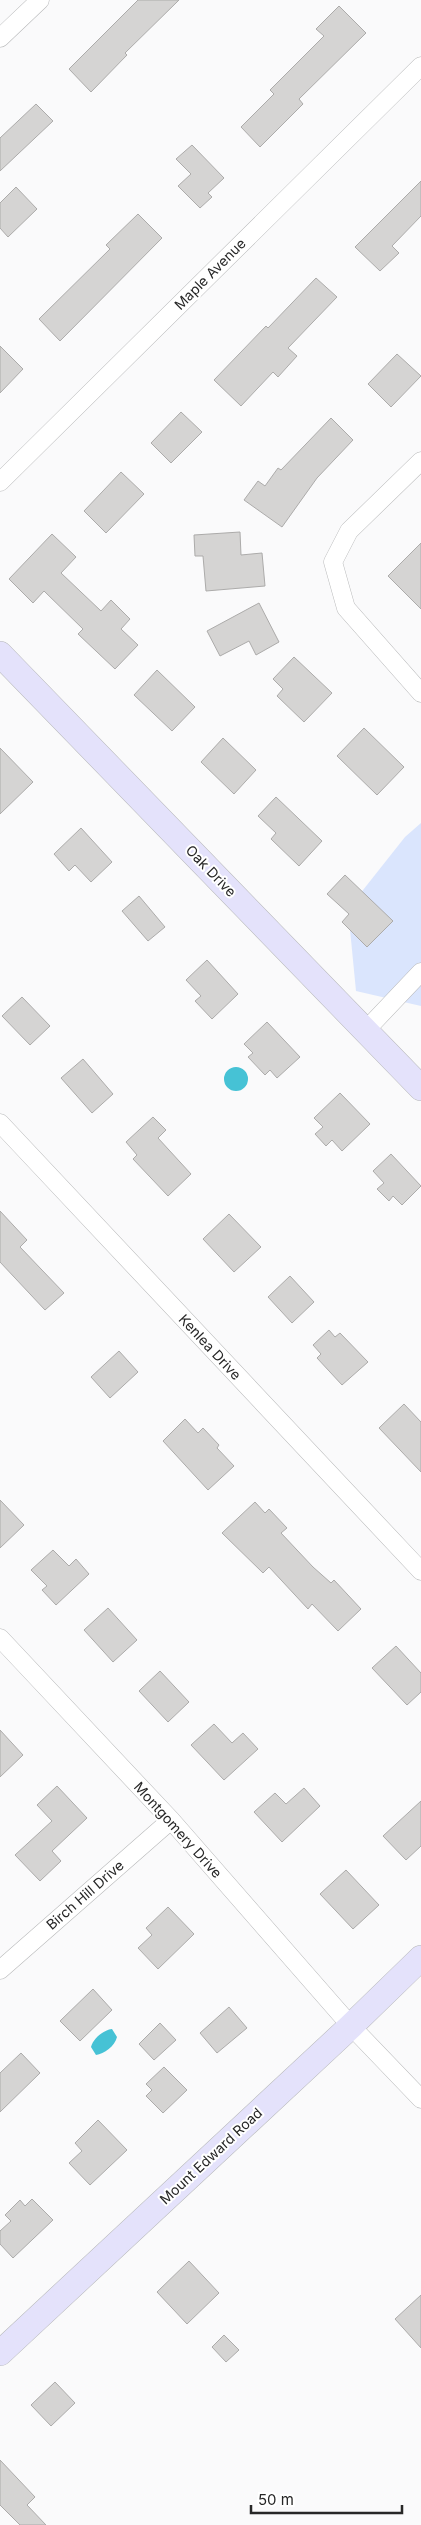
<svg xmlns="http://www.w3.org/2000/svg" width="421" height="2525" font-family="Inter,sans-serif">
  <style>
    .green { fill: #dae5fd }
    .water { fill: #46c2d5 }
    .building { fill: #d5d4d3; stroke: #acabaa }
    .lines { fill: none; stroke-linecap: round; stroke-linejoin: round }
    .street-casing { stroke: #b7b8b9; stroke-width: 19 }
    .secondary-casing { stroke: #b7b8b9; stroke-width: 26 }
    .street { stroke: #fff; stroke-width: 18 }
    .secondary { stroke: #e4e2fb; stroke-width: 25 }
    .labels { text-anchor: middle; stroke-width: 4; stroke-linejoin: round; paint-order: stroke }
    .street-label { font-size: 14px; fill: #272727; stroke: #fff }
  </style>
  <rect width="100%" height="100%" fill="#fafafb"/>
  <!-- green -->
  <path class="green" d="M421 823V1006L356 991 348 909 405 837Z"/>
  <!-- water -->
  <path class="water" d="M224 1079a12 12 0 1 1 24 0a12 12 0 1 1-24 0Z
    M112 2029 117 2037C115 2046 104 2054 96 2055L91 2047C93 2039 103 2030 112 2029Z"/>
  <!-- building -->
  <path class="building" d="M138 0H179L125 53 127 55 91 92 69 69Z
    M339 6 366 33 299 99 303 104 260 147 241 127 274 94 270 90 324 36 316 29Z
    M36 104 53 121 0 171V138Z
    M192 145 224 178 208 193 212 197 200 208 178 186 191 174 176 159Z
    M421 181V216L392 246 399 253 380 271 355 247Z
    M16 187 37 209 8 237 0 228V203Z
    M138 214 162 238 60 341 39 319 110 249 106 245Z
    M316 278 337 297 288 348 297 356 278 377 273 372 241 406 214 380 266 326 268 328Z
    M0 346 23 369 0 393Z
    M397 354 421 376 391 407 368 384Z
    M181 412 202 432 171 463 151 443Z
    M331 418 353 440 317 478 282 527 244 500 258 481 265 486 278 468 281 470Z
    M121 472 144 494 106 533 84 511Z
    M240 532 241 555 262 553 265 586 206 591 203 556H195L194 535Z
    M52 534 76 557 61 573 101 611 111 600 130 619 121 629 138 645 115 669 78 634 83 629 44 591 33 603 9 579Z
    M421 543V609L388 576Z
    M259 603 279 642 256 655 249 641 220 656 207 631Z
    M294 657 332 693 304 722 277 696 283 689 273 679Z
    M157 670 195 707 172 731 134 695Z
    M364 728 404 767 377 795 337 756Z
    M223 738 256 770 234 794 201 762Z
    M0 748 33 782 0 814Z
    M276 797 322 841 299 866 271 839 276 833 258 816Z
    M81 828 112 862 91 882 75 865 69 871 54 854Z
    M345 875 393 921 367 947 342 922 349 914 327 894Z
    M139 896 165 927 148 941 122 911Z
    M207 960 238 994 212 1019 195 1001 201 996 186 980Z
    M22 997 50 1026 30 1045 2 1016Z
    M267 1022 300 1057 277 1078 270 1070 265 1075 248 1057 253 1053 244 1044Z
    M83 1059 113 1094 92 1113 61 1078Z
    M340 1093 370 1124 342 1151 332 1140 326 1146 315 1134 323 1127 314 1118Z
    M153 1117 166 1130 158 1138 191 1174 168 1196 133 1159 137 1155 126 1142Z
    M391 1154 421 1186 402 1205 393 1196 389 1201 377 1189 384 1183 373 1171Z
    M0 1211 27 1240 20 1247 64 1293 45 1310 0 1262Z
    M229 1214 261 1247 234 1272 203 1239Z
    M290 1276 314 1302 292 1323 268 1297Z
    M329 1330 335 1337 340 1333 368 1362 342 1385 317 1358 321 1354 313 1345Z
    M119 1351 138 1372 110 1398 91 1377Z
    M404 1404 421 1422V1472L379 1428Z
    M185 1419 198 1433 203 1428 219 1445 217 1448 234 1466 208 1490 163 1441Z
    M0 1500 24 1525 0 1548Z
    M255 1502 265 1513 269 1509 287 1528 281 1533 313 1567 331 1583 334 1580 361 1609 338 1631 312 1604 308 1609 269 1567 263 1573 222 1533Z
    M53 1550 69 1566 76 1559 89 1574 56 1605 42 1590 47 1586 31 1570Z
    M108 1608 137 1640 113 1662 84 1630Z
    M396 1646 421 1673V1692L407 1705 372 1668Z
    M160 1671 189 1702 168 1722 139 1691Z
    M214 1724 232 1743 243 1733 258 1749 224 1780 191 1745Z
    M0 1730 23 1755 0 1777Z
    M57 1786 87 1818 52 1851 61 1861 40 1881 15 1855 52 1821 37 1805Z
    M304 1788 320 1806 282 1842 254 1812 275 1793 286 1804Z
    M421 1801V1846L406 1860 383 1836Z
    M346 1870 379 1905 353 1929 320 1894Z
    M168 1907 194 1934 158 1969 138 1948 152 1935 146 1928Z
    M93 1989 112 2010 80 2041 60 2021Z
    M229 2007 247 2028 217 2053 200 2033Z
    M160 2023 176 2040 154 2060 139 2044Z
    M21 2053 40 2073 0 2112V2073Z
    M164 2067 187 2090 163 2113 146 2096 152 2090 146 2084Z
    M98 2120 127 2150 90 2185 69 2163 82 2151 75 2143Z
    M32 2199 53 2220 13 2258 0 2244V2231L11 2221 5 2215 20 2200 25 2206Z
    M189 2261 219 2293 187 2324 157 2292Z
    M421 2295V2348L395 2319Z
    M224 2335 239 2350 226 2362 212 2347Z
    M55 2382 75 2403 51 2426 31 2405Z
    M0 2460 35 2497 27 2505 46 2525H20L0 2505Z"/>
  <g class="lines">
    <!-- street casing -->
    <g class="street-casing">
      <path id="street" d="M0 38 40 0
        M421 461 349 531 333 562 346 608 421 693
        M0 482 421 66
        M366 1030 421 972
        M0 1123 421 1571
        M0 1638 171 1820 351 2026 421 2099
        M0 1970 171 1820"/>
    </g>
    <!-- secondary casing -->
    <g class="secondary-casing">
      <path id="secondary" d="M0 654 421 1088
        M0 2353 351 2026 421 1958"/>
    </g>
    <!-- street -->
    <use href="#street" class="street"/>
    <!-- secondary -->
    <use href="#secondary" class="secondary"/>
  </g>
  <g class="labels">
    <!-- street labels -->
    <g class="street-label">
      <text transform="translate(210 274) rotate(-45)" y="5">Maple Avenue</text>
      <text transform="translate(211 871) rotate(46)" y="5">Oak Drive</text>
      <text transform="translate(210 1347) rotate(47)" y="5">Kenlea Drive</text>
      <text transform="translate(178 1830) rotate(48)" y="5">Montgomery Drive</text>
      <text transform="translate(85 1895) rotate(-41)" y="5">Birch Hill Drive</text>
      <text transform="translate(211 2156) rotate(-43)" y="5">Mount Edward Road</text>
    </g>
  </g>
  <!-- scale -->
  <path d="M251 2505v8h151v-8" fill="none" stroke="#272727" stroke-width="2.5"/>
  <text x="258" y="2505" font-size="15" fill="#272727" stroke="#ffffff" stroke-width="4" paint-order="stroke">50 m</text>
</svg>
